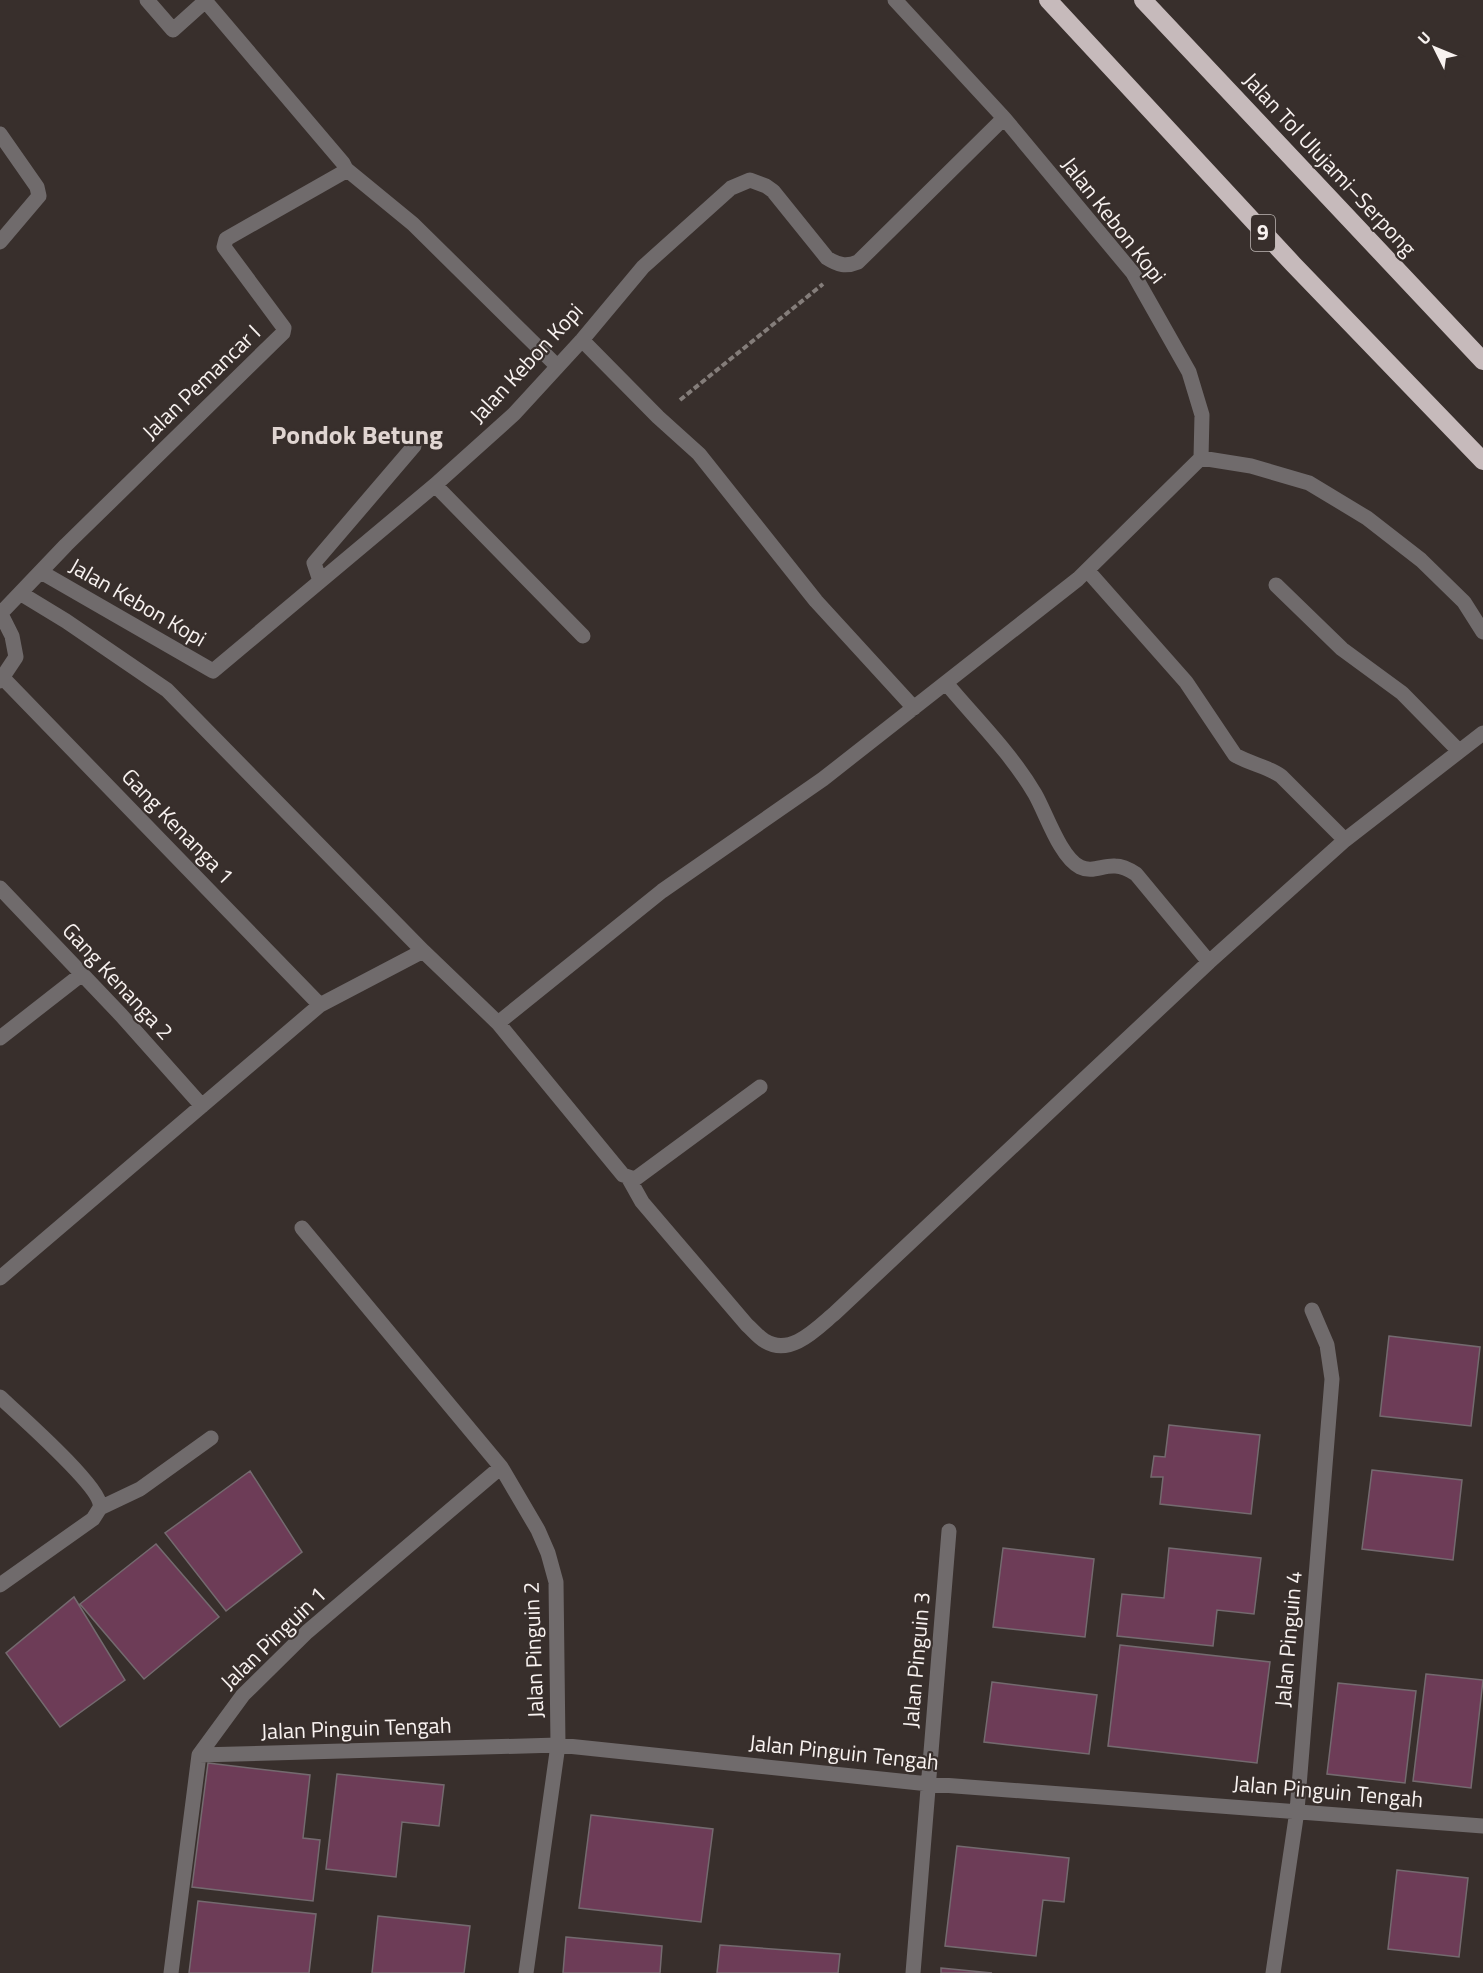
<svg xmlns="http://www.w3.org/2000/svg" width="1483" height="1973" font-family="'Titillium Web',sans-serif">
  <style>
    .building { fill: #6d3c57; stroke: #746a6f; stroke-width: 1.5 }
    .lines { fill: none; stroke-linecap: round; stroke-linejoin: round }
    .path { stroke: #847d7a; stroke-width: 4; stroke-dasharray: 6 3; stroke-linecap: butt }
    .minor { stroke: #706b6c; stroke-width: 15 }
    .highway { stroke: #c6babb; stroke-width: 18 }
    .labels { text-anchor: middle; stroke-width: 4.5; stroke-linejoin: round; paint-order: stroke }
    .shield { fill: #382f2c; stroke: #beb8b5; stroke-width: 1.5 }
    .shield-label { font-size: 21px; font-weight: bold; fill: #f8f2f0 }
    .street-label { font-size: 22px; fill: #f8f2f0; stroke: #382f2c }
    .quarter-label { font-size: 26px; font-weight: bold; fill: #e0d5d1; stroke: #382f2c }
  </style>
  <rect width="100%" height="100%" fill="#382f2c"/>
  <!-- building -->
  <path class="building" d="M1389 1336 1480 1347 1471 1426 1380 1416Z
    M1169 1425 1260 1435 1251 1514 1160 1504 1163 1477H1151L1154 1456 1165 1457Z
    M1372 1470 1462 1480 1453 1560 1362 1549Z
    M250 1471 302 1552 226 1611 165 1533Z
    M156 1544 219 1617 144 1679 80 1604Z
    M1003 1548 1094 1559 1085 1637 993 1627Z
    M1169 1548 1261 1558 1254 1614 1217 1610 1213 1646 1117 1636 1122 1594 1164 1598Z
    M74 1597 125 1680 60 1727 6 1653Z
    M1120 1645 1270 1662 1257 1763 1108 1746Z
    M1426 1674 1483 1680 1471 1788 1413 1781Z
    M992 1682 1097 1695 1089 1754 984 1742Z
    M1338 1683 1416 1691 1405 1783 1327 1774Z
    M208 1763 310 1775 303 1838 320 1840 313 1901 192 1887Z
    M337 1774 444 1785 439 1826 402 1822 396 1877 326 1869Z
    M591 1815 713 1829 701 1922 579 1908Z
    M957 1846 1069 1858 1064 1902 1043 1900 1036 1956 945 1946Z
    M1397 1870 1468 1878 1459 1957 1388 1949Z
    M198 1901 316 1914 309 1973H189Z
    M378 1916 470 1926 464 1973H372Z
    M566 1937 662 1946 660 1973H563Z
    M720 1945 840 1954 838 1973H717Z
    M941 1968 992 1973H941Z"/>
  <g class="lines">
    <!-- path -->
    <path class="path" d="M680 400 823 284"/>
    <!-- minor -->
    <path class="minor" d="M895 0 1004 118 1133 273 1189 372 1202 415 1201 458
      M0 134 37 187 39 196 0 242
      M346 169 413 224 557 366
      M582 340 658 417 699 454 816 601 914 708
      M1201 458 1251 466 1309 483 1367 518 1421 560 1464 602 1483 632
      M435 485 583 636
      M1087 570 1186 682 1235 755C1250 764 1267 766 1281 776L1345 840
      M41 572 213 671 435 485 514 414 582 340 643 267 731 188 750 180 766 186 773 191 827 258C838 265 846 267 858 262L1004 118
      M320 581 314 563 414 446
      M1276 585 1342 649 1402 693 1459 751
      M20 593 66 621 167 690 423 951
      M0 614 66 545 283 333 284 328 224 247 226 239 344 172 346 169 343 163 207 3 202 4 173 30 147 0
      M3 678 320 1005
      M0 681 16 657 12 636 1 614
      M946 683C976 719 1011 753 1035 794 1046 813 1060 857 1080 867 1092 873 1103 865 1115 866 1123 866 1130 870 1136 874L1209 962
      M0 888 121 1015 202 1106
      M498 1023 662 891 823 779 1078 579 1201 458
      M0 1038 82 974
      M628 1177 642 1202 747 1325C753 1330 758 1337 765 1341 791 1357 817 1328 835 1313L1209 962 1345 840 1483 733
      M302 1228 501 1467 538 1530 548 1553 556 1582 558 1745 526 1973
      M0 1278 320 1005 423 951 498 1023 623 1175 635 1179 760 1087
      M0 1397C17 1413 104 1489 100 1508
      M100 1508 140 1489 211 1438
      M0 1585 93 1519 100 1508
      M199 1755 558 1745 929 1784 1483 1826
      M171 1973 199 1755 243 1695 307 1632 501 1467
      M913 1973 949 1531
      M1273 1973 1297 1811 1332 1379 1327 1345 1312 1310"/>
    <!-- highway -->
    <path class="highway" d="M1048 0 1293 264 1483 461
      M1143 0 1483 361"/>
  </g>
  <g class="labels">
    <!-- shield labels -->
    <rect class="shield" x="1251" y="215" width="24" height="36" rx="4.5"/>
    <g class="shield-label">
      <text x="1263" y="240">9</text>
    </g>
    <!-- street labels -->
    <g class="street-label">
      <text transform="translate(1330 164) rotate(47)" y="8">Jalan Tol Ulujami–Serpong</text>
      <text transform="translate(1114 220) rotate(52)" y="8">Jalan Kebon Kopi</text>
      <text transform="translate(526 363) rotate(-47)" y="8">Jalan Kebon Kopi</text>
      <text transform="translate(201 382) rotate(-44)" y="8">Jalan Pemancar I</text>
      <text transform="translate(138 602) rotate(30)" y="8">Jalan Kebon Kopi</text>
      <text transform="translate(178 826) rotate(46)" y="8">Gang Kenanga 1</text>
      <text transform="translate(118 981) rotate(47)" y="8">Gang Kenanga 2</text>
      <text transform="translate(273 1638) rotate(-44)" y="8">Jalan Pinguin 1</text>
      <text transform="translate(1288 1639) rotate(-85)" y="8">Jalan Pinguin 4</text>
      <text transform="translate(533 1650) rotate(-92)" y="8">Jalan Pinguin 2</text>
      <text transform="translate(916 1660) rotate(-85)" y="8">Jalan Pinguin 3</text>
      <text transform="translate(356 1728) rotate(-2)" y="8">Jalan Pinguin Tengah</text>
      <text transform="translate(844 1752) rotate(6)" y="8">Jalan Pinguin Tengah</text>
      <text transform="translate(1328 1791) rotate(5)" y="8">Jalan Pinguin Tengah</text>
    </g>
    <!-- quarter labels -->
    <g class="quarter-label">
      <text x="357" y="444">Pondok Betung</text>
    </g>
  </g>
  <!-- north arrow -->
  <g transform="translate(1435 48) rotate(313)" stroke="#382f2c" stroke-width="4.5" paint-order="stroke">
  <path d="M0-4.5L10 22L0 15L-10 22Z" fill="#f8f2f0"/>
  <text y="-9" font-size="16" font-weight="bold" text-anchor="middle" fill="#f8f2f0">U</text>
  </g>
</svg>
